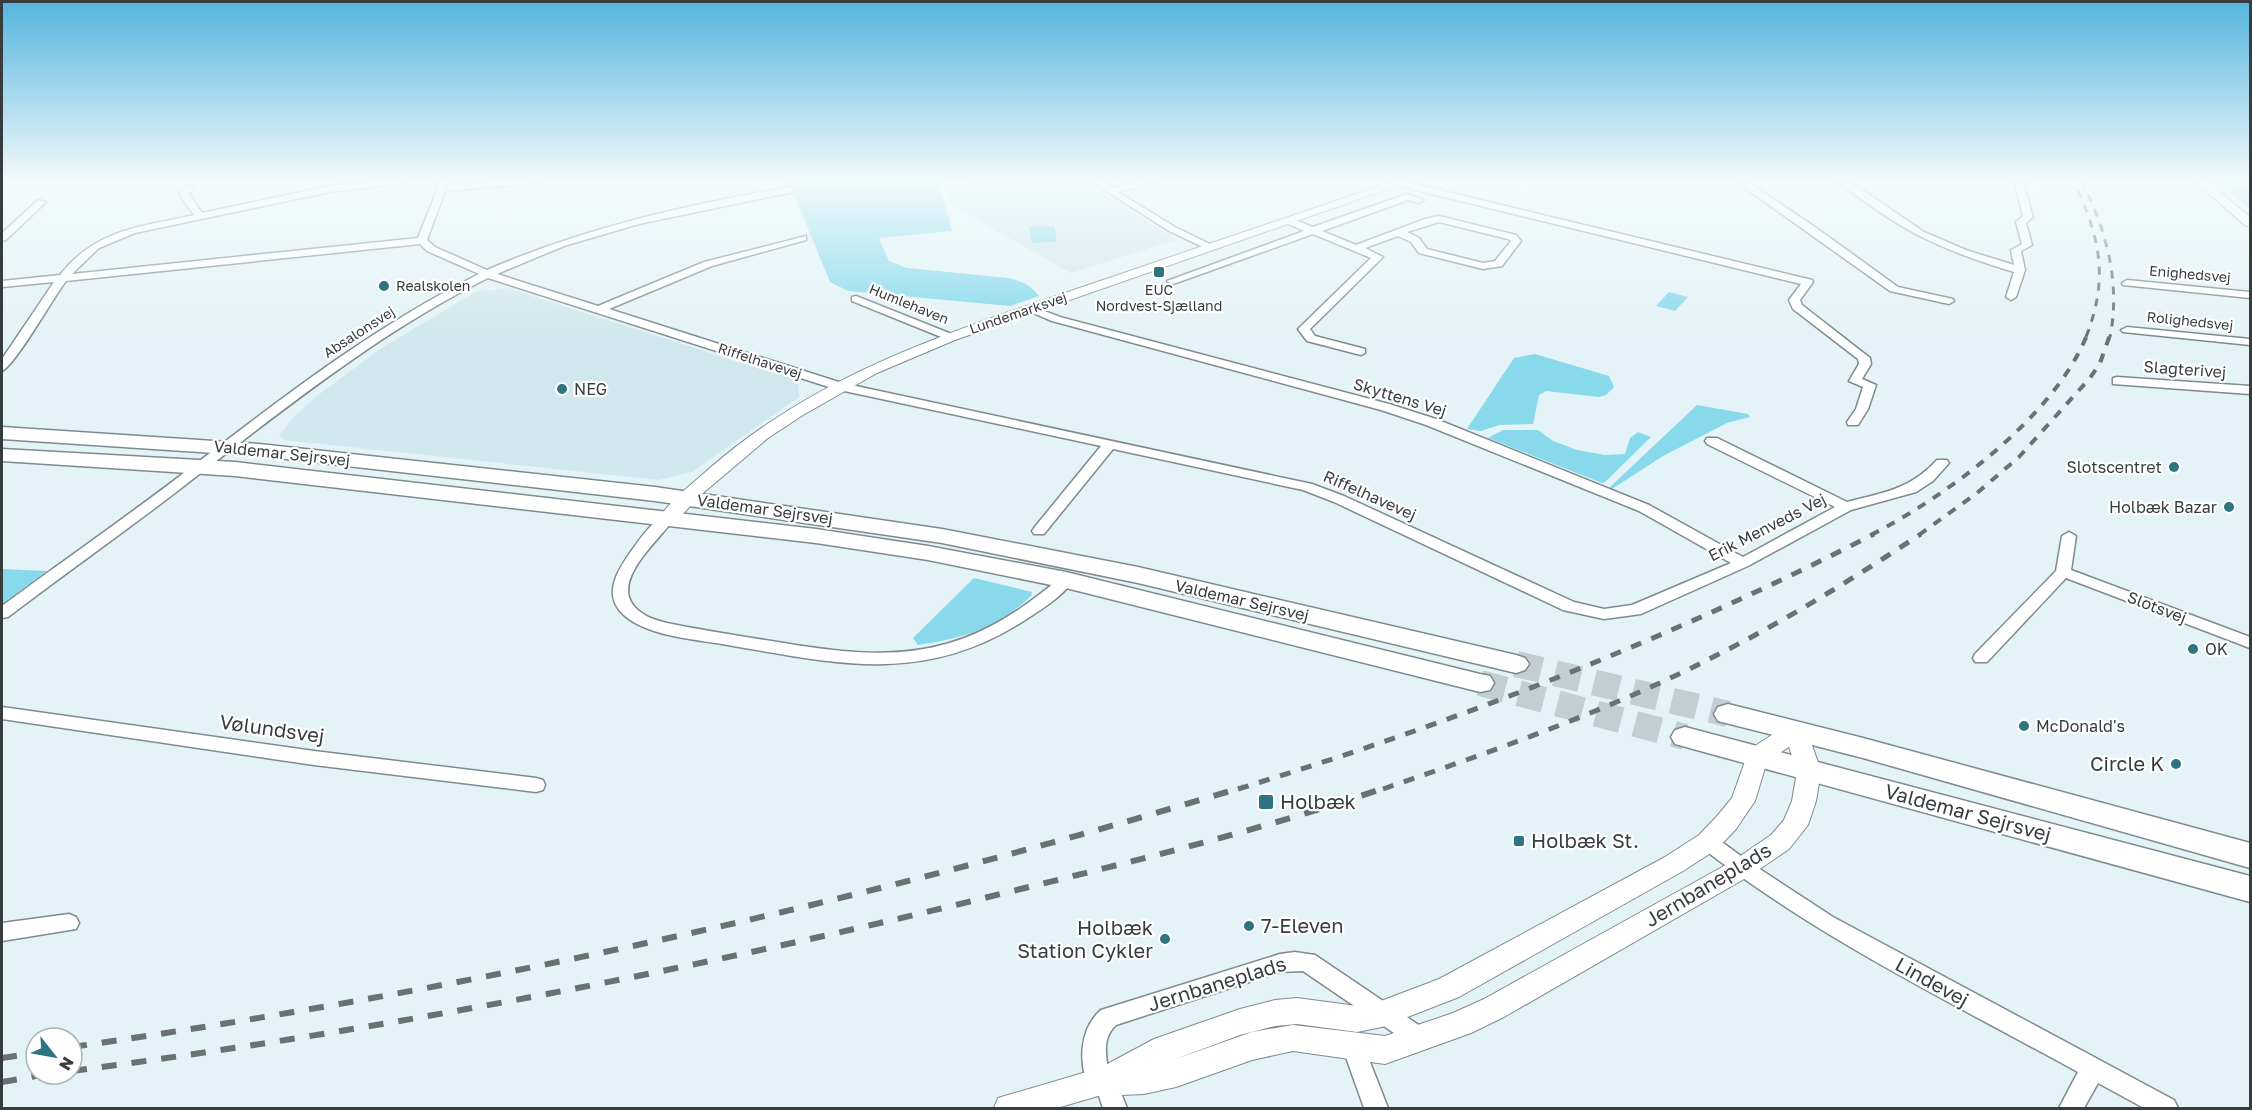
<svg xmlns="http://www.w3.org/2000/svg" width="2252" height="1110" font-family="'Golos Text',sans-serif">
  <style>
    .built { fill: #d0e8ed }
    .green { fill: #88d9ec }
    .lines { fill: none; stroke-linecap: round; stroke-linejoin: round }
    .primary-tunnel { stroke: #c1cfd2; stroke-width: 26; stroke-dasharray: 26 14; stroke-linecap: butt }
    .minor-casing { stroke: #7d8b8f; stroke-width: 3 }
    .tertiary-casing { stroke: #7d8b8f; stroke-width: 2 }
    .primary-casing { stroke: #7d8b8f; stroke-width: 3 }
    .minor { fill: #fff; fill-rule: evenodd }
    .tertiary { fill: #fff; fill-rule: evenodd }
    .primary { fill: #fff; fill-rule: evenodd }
    .rail-far3 { stroke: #697173; stroke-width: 3; stroke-dasharray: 8 8; stroke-linecap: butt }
    .rail-far2 { stroke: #697173; stroke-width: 4; stroke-dasharray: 9 9; stroke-linecap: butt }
    .rail-far1 { stroke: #697173; stroke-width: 5; stroke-dasharray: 11 11; stroke-linecap: butt }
    .rail { stroke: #697173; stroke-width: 6; stroke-dasharray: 15 15; stroke-linecap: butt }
    .poi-dot { fill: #2e7382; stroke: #fff; stroke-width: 2 }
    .labels { text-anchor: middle; stroke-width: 4.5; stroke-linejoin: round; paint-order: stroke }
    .far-street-label { font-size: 14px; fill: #373d3e; stroke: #fff }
    .far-poi-label { font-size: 14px; fill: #373d3e; stroke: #fff; text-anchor: start }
    .street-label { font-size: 16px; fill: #373d3e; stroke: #fff }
    .poi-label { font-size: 16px; fill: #373d3e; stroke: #fff; text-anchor: start }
    .near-street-label { font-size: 20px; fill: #373d3e; stroke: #fff }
    .near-poi-label { font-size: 20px; fill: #373d3e; stroke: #fff; text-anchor: start }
  </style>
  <rect width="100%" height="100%" fill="#e4f3f7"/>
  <!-- built -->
  <path class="built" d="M976 180H1083L1177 240 1071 273 953 206 942 188Z
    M507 288 798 381 799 397 692 472 659 480 284 440 279 436 291 420 314 398 380 349 475 292Z"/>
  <!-- green -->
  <path class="green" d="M788 180H939L952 231 879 238 889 261 907 268 1008 278C1022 281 1030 285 1039 296L1010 306 848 291 830 282Z
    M2215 180H2250V209Z
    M1054 226 1057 242 1032 243 1029 227Z
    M1669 292 1688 297 1675 311 1656 306Z
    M1535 354 1609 376 1614 387 1606 395 1599 397 1546 391 1539 395 1533 424 1499 425 1481 431 1467 429 1514 358Z
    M1697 405 1748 414 1750 417 1727 423 1663 456 1612 489 1610 487Z
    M1503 430H1538L1553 441 1577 450 1605 455 1625 454 1630 438 1638 432 1651 437 1604 483H1602L1488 438Z
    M2 569 46 571H47L2 604Z
    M974 578 1032 592 1031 596C995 629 965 638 918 645L913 638Z"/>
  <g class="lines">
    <!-- primary-tunnel -->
    <path class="primary-tunnel" d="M1516 664 1728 714
      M1480 683 1685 737"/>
    <!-- minor casing -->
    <g class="minor-casing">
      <path id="minor" d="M384 180H410L405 183 330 192 135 233 99 248 72 274 418 238 441 180H449L447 186 512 180H545L540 183 445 191 427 240 435 247 487 270C584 228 686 205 790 187L795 190 793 192 639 224 564 246 497 274 598 306 704 262 806 236V240L712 266 609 309 842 383 1312 484 1344 496 1574 602 1604 609 1632 605 1731 563 1639 511 1426 425 1381 410 1052 321 1024 309 1030 306 1034 307 1060 317 1389 404 1436 419 1649 505 1743 557 1835 507 1707 444 1705 441 1707 438H1717L1847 502C1885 492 1909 490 1937 460H1947L1949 463 1933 481 1916 492 1851 510 1748 566 1641 614 1604 619 1563 610 1334 502 1303 490 1113 449 1044 534H1034L1032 531 1034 528 1101 446 835 389 488 278C382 331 292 403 198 475 136 524 71 569 8 617L2 618V606C64 560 128 516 189 469 282 398 373 327 479 274L427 251 420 244 66 281C54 296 15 366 2 371V359L54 282 2 287V281L60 275C96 229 140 227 194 215L179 194 186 186 194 188 189 194 202 213 330 186Z
        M1089 180H1100L1112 188 1147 180H1162L1118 192 1175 227 1216 247 1207 249 1169 231Z
        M1398 180 1812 280 1813 282 1800 300 1802 305 1870 358 1871 364 1862 379 1876 385 1868 409 1858 425H1848L1847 422 1856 409 1863 387 1849 381 1859 364 1858 359 1793 309 1789 300 1801 284 1395 185 1393 183Z
        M1734 180H1745L1815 227 1898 287 1953 299 1954 301 1949 304 1890 291Z
        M1838 180H1848L1924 232 1966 250 2014 265 2011 250 2022 244 2016 222 2023 216 2015 184 2023 182 2033 217 2026 223 2032 245 2021 251 2025 270 2016 297 2011 300 2006 297 2014 272C1958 255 1914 238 1867 203 1857 196 1845 189 1838 180Z
        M1407 194 1424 200 1419 203 1408 200 1322 231 1356 245 1425 219 1439 216 1516 235 1521 241 1502 266 1483 269 1419 253 1411 242 1398 236 1365 248 1383 257 1310 329 1315 336 1365 349V353L1361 355 1307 341 1298 329 1371 258 1313 234 1176 283 1172 284 1167 281 1304 231 1286 223V219H1292L1313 227ZM1439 222 1508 239 1511 241 1495 261 1483 263 1427 249 1419 238 1407 232Z
        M38 200 46 202 6 240 2 241V233Z
        M2127 280 2250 292V298L2123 285 2122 283Z
        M856 296 954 335 956 337 950 340 946 339 852 301V297Z
        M2127 327 2250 339V345L2123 332 2121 330Z
        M2117 377 2250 386V394L2113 384V378Z
        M667 515 674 519C657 543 600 589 645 615 651 619 660 621 667 623 706 631 745 637 784 643 901 663 968 657 1061 577L1066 575 1074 580C1060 599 1036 613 1017 625 917 686 829 662 722 644 692 639 640 635 620 611 603 591 620 567 632 550 640 539 654 518 667 515Z
        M2069 532 2076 536 2071 570 2250 637V648L2066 578 1987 662H1975L1973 658 1975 654 2056 571 2062 536Z
        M2 707 314 751 536 778 543 780 545 785 543 790 536 792 314 765 2 719Z
        M1708 834 1715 837 1749 862 1833 917 2174 1100 2178 1108H2144L2098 1083 2084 1108H2059L2078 1072C1950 1002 1817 937 1701 847L1698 842 1701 837Z
        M69 914 76 917 79 923 76 929 2 941V923Z
        M1295 952 1315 955 1429 1032 1432 1039 1429 1046 1421 1049 1413 1046 1303 971 1280 972 1116 1025C1102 1038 1106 1054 1108 1071L1113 1073 1127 1108H1103L1098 1093 1090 1090C1078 1064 1079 1029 1101 1010L1280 954Z
        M1353 1036 1361 1039 1388 1108H1364L1342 1046 1345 1039Z"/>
    </g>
    <!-- tertiary casing -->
    <g class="tertiary-casing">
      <path id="tertiary" d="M1397 180H1414L955 340 877 373 803 415 768 438 703 493 674 523H660L658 519C671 500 692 484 710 468 824 368 968 326 1109 278 1205 245 1301 213 1397 180Z
        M2193 180H2206L2250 217V227L2246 226Z
        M1795 723 1803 725 1807 731 1821 771 1816 801 1808 825 1789 849 1751 875 1504 1017 1471 1033 1385 1064 1293 1051 1252 1060 1176 1087 1144 1094 1098 1096 1057 1108H994L998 1098 1100 1068 1154 1039 1240 1009 1275 1000 1297 998 1357 1006 1381 1001 1439 979 1665 857 1699 835 1718 815 1732 798 1749 750 1787 725ZM1789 747 1797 771 1792 801 1784 820 1771 835 1733 861 1484 999 1453 1013 1385 1036 1293 1025 1252 1032 1173 1060 1240 1035 1275 1026 1297 1024 1357 1032 1382 1027 1459 997 1683 871 1717 849 1736 829 1755 801 1767 761Z"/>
    </g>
    <!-- primary casing -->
    <g class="primary-casing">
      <path id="primary" d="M2 427 259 444 655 487 942 529 1138 567 1516 655 1525 658 1529 664 1525 670 1516 673 1138 583 942 543 655 501 259 456 2 439Z
        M2 449 235 462 816 529 928 546 1066 572 1480 674 1490 676 1494 683 1490 690 1480 692 1066 588 928 560 816 543 235 476 2 461Z
        M1728 704 1863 738 2250 843V868L1863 758 1718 721 1714 714 1718 707Z
        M1685 727 2250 876V902L1675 744 1671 737 1675 730Z"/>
    </g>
    <!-- minor -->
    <use href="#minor" class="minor"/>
    <!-- tertiary -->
    <use href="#tertiary" class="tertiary"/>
    <!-- primary -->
    <use href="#primary" class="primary"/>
    <!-- rail-far3 -->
    <path class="rail-far3" d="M2081 180C2106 229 2121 282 2110 337
      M2078 190C2101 243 2108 281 2086 337"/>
    <!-- rail-far2 -->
    <path class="rail-far2" d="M1871 535C1947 496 2054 417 2087 335
      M1919 535 1977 493 2019 457 2090 378 2100 363 2110 335"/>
    <!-- rail-far1 -->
    <path class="rail-far1" d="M1238 789C1457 722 1670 639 1874 534
      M1383 789C1499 749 1616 708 1725 651 1793 616 1857 576 1921 534"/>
    <!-- rail -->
    <path class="rail" d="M72 1047C468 990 860 904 1243 787
      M2 1058 36 1053
      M72 1071C377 1031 678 973 976 900 1114 866 1253 833 1387 787
      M2 1082 48 1074"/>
  </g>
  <!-- sky -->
  <linearGradient id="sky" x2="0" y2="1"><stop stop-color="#54b4de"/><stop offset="0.54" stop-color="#f3fafb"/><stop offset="1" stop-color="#f3fafb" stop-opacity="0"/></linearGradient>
  <rect width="2252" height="335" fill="url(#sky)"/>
  <!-- markers -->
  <g class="poi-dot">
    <rect x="1153" y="266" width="12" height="12" rx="3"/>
    <circle cx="384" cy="286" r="6"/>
    <circle cx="562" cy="389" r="6"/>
    <circle cx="2174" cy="467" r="6"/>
    <circle cx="2229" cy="507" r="6"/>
    <circle cx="2193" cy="649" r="6"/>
    <circle cx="2024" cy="726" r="6"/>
    <circle cx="2176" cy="764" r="6"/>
    <rect x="1258" y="794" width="16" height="16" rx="3"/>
    <rect x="1513" y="835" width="12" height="12" rx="3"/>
    <circle cx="1249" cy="926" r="6"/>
    <circle cx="1165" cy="939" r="6"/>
  </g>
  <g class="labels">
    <!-- far-street labels -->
    <g class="far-street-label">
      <text transform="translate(2190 274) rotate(5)" y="5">Enighedsvej</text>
      <text transform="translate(909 304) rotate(22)" y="5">Humlehaven</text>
      <text transform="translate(1018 313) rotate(-19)" y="5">Lundemarksvej</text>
      <text transform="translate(2190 321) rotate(6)" y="5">Rolighedsvej</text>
      <text transform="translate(359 332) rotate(-33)" y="5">Absalonsvej</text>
      <text transform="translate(760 361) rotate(18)" y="5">Riffelhavevej</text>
    </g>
    <!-- far-poi labels -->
    <g class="far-poi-label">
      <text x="396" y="291">Realskolen</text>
      <text x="1159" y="295" text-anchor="middle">EUC<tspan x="1159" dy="16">Nordvest-Sjælland</tspan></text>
    </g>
    <!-- street labels -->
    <g class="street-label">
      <text transform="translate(2185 369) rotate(4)" y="6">Slagterivej</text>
      <text transform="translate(1400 397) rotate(17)" y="6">Skyttens Vej</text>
      <text transform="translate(282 453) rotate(6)" y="6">Valdemar Sejrsvej</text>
      <text transform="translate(1370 495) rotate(24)" y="6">Riffelhavevej</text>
      <text transform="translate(765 509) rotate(8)" y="6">Valdemar Sejrsvej</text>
      <text transform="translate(1767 527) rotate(-27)" y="6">Erik Menveds Vej</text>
      <text transform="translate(1242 600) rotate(13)" y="6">Valdemar Sejrsvej</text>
      <text transform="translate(2157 607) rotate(21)" y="6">Slotsvej</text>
    </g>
    <!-- poi labels -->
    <g class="poi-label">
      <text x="574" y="395">NEG</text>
      <text x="2162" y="473" text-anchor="end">Slotscentret</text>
      <text x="2217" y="513" text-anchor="end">Holbæk Bazar</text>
      <text x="2205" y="655">OK</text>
      <text x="2036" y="732">McDonald's</text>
    </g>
    <!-- near-street labels -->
    <g class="near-street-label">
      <text transform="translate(272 729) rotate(8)" y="7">Vølundsvej</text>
      <text transform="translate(1968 813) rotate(15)" y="7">Valdemar Sejrsvej</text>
      <text transform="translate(1708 885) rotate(-31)" y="7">Jernbaneplads</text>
      <text transform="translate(1932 982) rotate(29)" y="7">Lindevej</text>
      <text transform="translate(1217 984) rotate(-17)" y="7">Jernbaneplads</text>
    </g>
    <!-- near-poi labels -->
    <g class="near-poi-label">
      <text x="2164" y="771" text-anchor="end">Circle K</text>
      <text x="1280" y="809">Holbæk</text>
      <text x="1531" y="848">Holbæk St.</text>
      <text x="1261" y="933">7-Eleven</text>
      <text x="1153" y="935" text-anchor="end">Holbæk<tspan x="1153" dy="23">Station Cykler</tspan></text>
    </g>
  </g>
  <!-- border -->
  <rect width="2252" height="1110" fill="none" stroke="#373d3e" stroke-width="6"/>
  <!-- north arrow -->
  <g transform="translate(54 1056) rotate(121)"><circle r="28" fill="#ffffff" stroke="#afb1b2" stroke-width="1.5"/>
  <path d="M0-4.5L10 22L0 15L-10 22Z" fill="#2e7382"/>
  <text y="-9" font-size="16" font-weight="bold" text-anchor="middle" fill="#373d3e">N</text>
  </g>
</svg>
